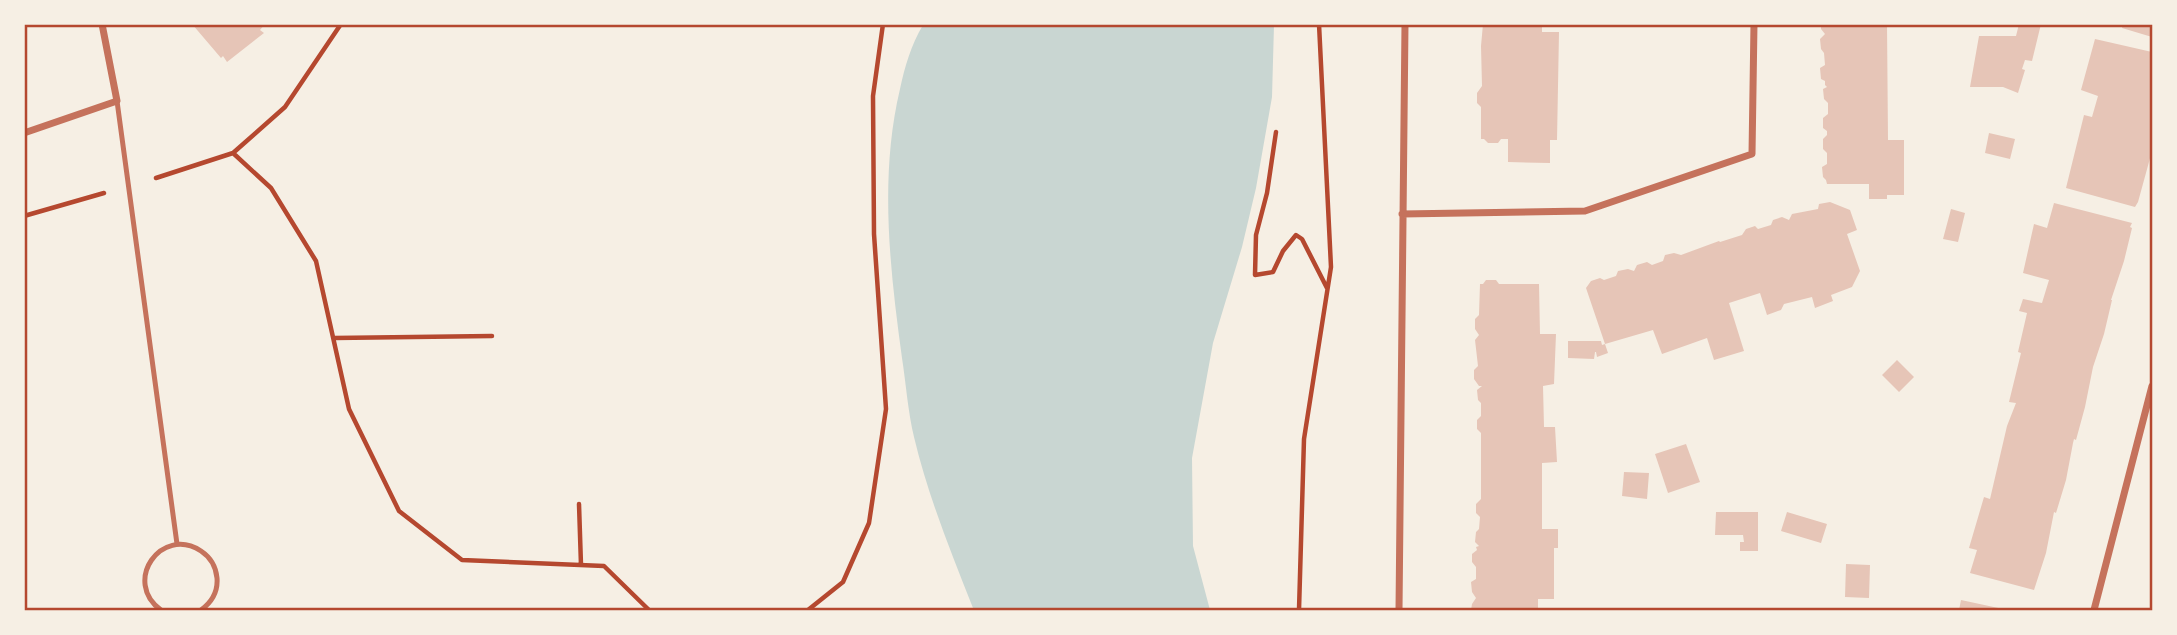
<svg xmlns="http://www.w3.org/2000/svg" width="2177" height="635" font-family="Montserrat,sans-serif">
  <style>
    .water { fill: #c9d6d2 }
    .building { fill: #e6c5b7 }
    .lines { fill: none; stroke-linecap: round; stroke-linejoin: round }
    .path { stroke: #b5482f; stroke-width: 4.5 }
    .service { stroke: #c5725c; stroke-width: 5 }
    .minor { stroke: #c5725c; stroke-width: 7 }
    .neatline { fill: none; stroke: #b5482f; stroke-width: 2.5 }
  </style>
  <rect width="100%" height="100%" fill="#f6efe4"/>
  <!-- water -->
  <path class="water" d="M923 25H1274L1272 97 1256 188 1242 247 1213 343 1192 458 1193 546 1210 610H975L973 608C951 552 928 496 914 437 908 412 906 384 902 358 890 270 879 177 900 89 905 66 911 45 923 25Z"/>
  <!-- building -->
  <path class="building" d="M192 24H265L260 30 264 33 227 62 223 56 221 58Z
    M1483 24H1542V32H1559L1557 140H1550V163L1508 162V139H1501L1498 143H1488L1484 139H1481V107L1477 103V93L1482 86 1481 46Z
    M1821 24H1887L1888 140H1904V195H1887V199H1869V184H1827L1826 180 1823 177 1822 167 1827 164V153L1823 149V139L1827 135V131L1823 128V118L1828 114V103L1824 99 1823 89 1827 87 1825 85V81L1821 79 1820 68 1825 65 1824 53 1821 49 1820 39 1825 34 1821 29Z
    M2019 24H2041L2032 61 2025 60 2022 69 2025 70 2018 93 2003 87H1970L1979 36H2016Z
    M2123 24H2152V37L2122 28Z
    M2095 39 2152 52V151L2138 202 2135 207 2066 188 2084 115 2092 117 2098 96 2081 90Z
    M1989 133 2015 139 2010 159 1985 153Z
    M1830 202 1850 210 1857 230 1847 234 1860 271 1852 287 1831 295 1833 301 1815 308 1812 297 1784 304 1781 310 1767 315 1760 293 1729 303 1744 351 1714 360 1707 338 1662 354 1653 330 1605 344 1608 353 1597 357 1596 352H1595L1594 359 1568 358V341H1601L1602 345 1605 344 1586 288 1591 281 1600 278 1604 280 1616 276 1618 271 1628 269 1634 271 1637 265 1647 262 1652 265 1663 261 1665 255 1674 253 1681 255 1719 241 1720 242 1742 235 1746 229 1755 226 1758 229 1771 225 1773 220 1782 217 1789 220 1792 214 1818 209 1819 204Z
    M2054 203 2132 223 2130 227 2132 228 2124 261 2111 300H2112L2104 334 2093 367 2085 407 2076 440 2074 439 2073 443 2066 480 2056 513 2054 512 2046 553 2034 590 1970 573 1977 550 1969 548 1984 497 1990 499 2007 426 2016 403 2009 402 2021 353 2018 352 2027 313 2019 311 2023 299 2042 303 2049 280 2023 273 2034 224 2047 228Z
    M1951 209 1965 213 1958 242 1943 239Z
    M1486 280H1496L1499 284H1539L1540 334H1556L1554 384 1543 386 1544 427H1555L1557 462 1542 463V529H1558V548H1554V599H1538V610H1471L1472 604 1476 598 1472 592 1471 582 1476 579V567L1472 562V554L1477 550 1476 547 1479 546 1475 542 1476 532 1479 529 1480 517 1476 513V504L1481 499V433L1477 429V420L1481 416V403L1478 400 1477 390 1482 386H1479L1474 379V370L1478 366 1475 340 1479 335 1475 329V319L1479 315 1480 284H1483Z
    M1897 360 1914 377 1899 392 1882 375Z
    M1686 444 1700 482 1668 493 1655 454Z
    M1624 472 1649 473 1647 499 1622 496Z
    M1716 512H1758V551H1740V542H1744L1743 535H1715Z
    M1787 512 1827 524 1821 543 1781 531Z
    M1846 564 1870 565 1869 598 1845 597Z
    M1961 600 2003 609V610H1959Z"/>
  <g class="lines">
    <!-- path -->
    <path class="path" d="M1276 132 1267 193 1256 235 1255 275 1273 272 1283 251 1296 235 1302 239 1327 288
      M233 153 285 107 341 24
      M156 178 233 153 271 188 316 261 349 409 399 511 462 560 604 566 649 610
      M24 216 104 193
      M334 338 492 336
      M579 504 581 565
      M808 610 843 582 869 523 886 409 874 234 873 96 883 24
      M1299 610 1304 439 1331 267 1319 24"/>
    <!-- service -->
    <path class="service" d="M117 101 177 544
      M161 610C122 582 161 525 201 551 210 557 216 567 217 578 218 591 212 602 201 610"/>
    <!-- minor -->
    <path class="minor" d="M24 133 117 101 102 24
      M1402 214 1585 211 1752 154 1754 24
      M1399 610 1405 24
      M2094 610 2152 386"/>
  </g>
  <!-- border -->
  <rect width="2177" height="635" fill="none" stroke="#f6efe4" stroke-width="52"/>
  <rect x="26" y="26" width="2125" height="583" class="neatline"/>
</svg>
